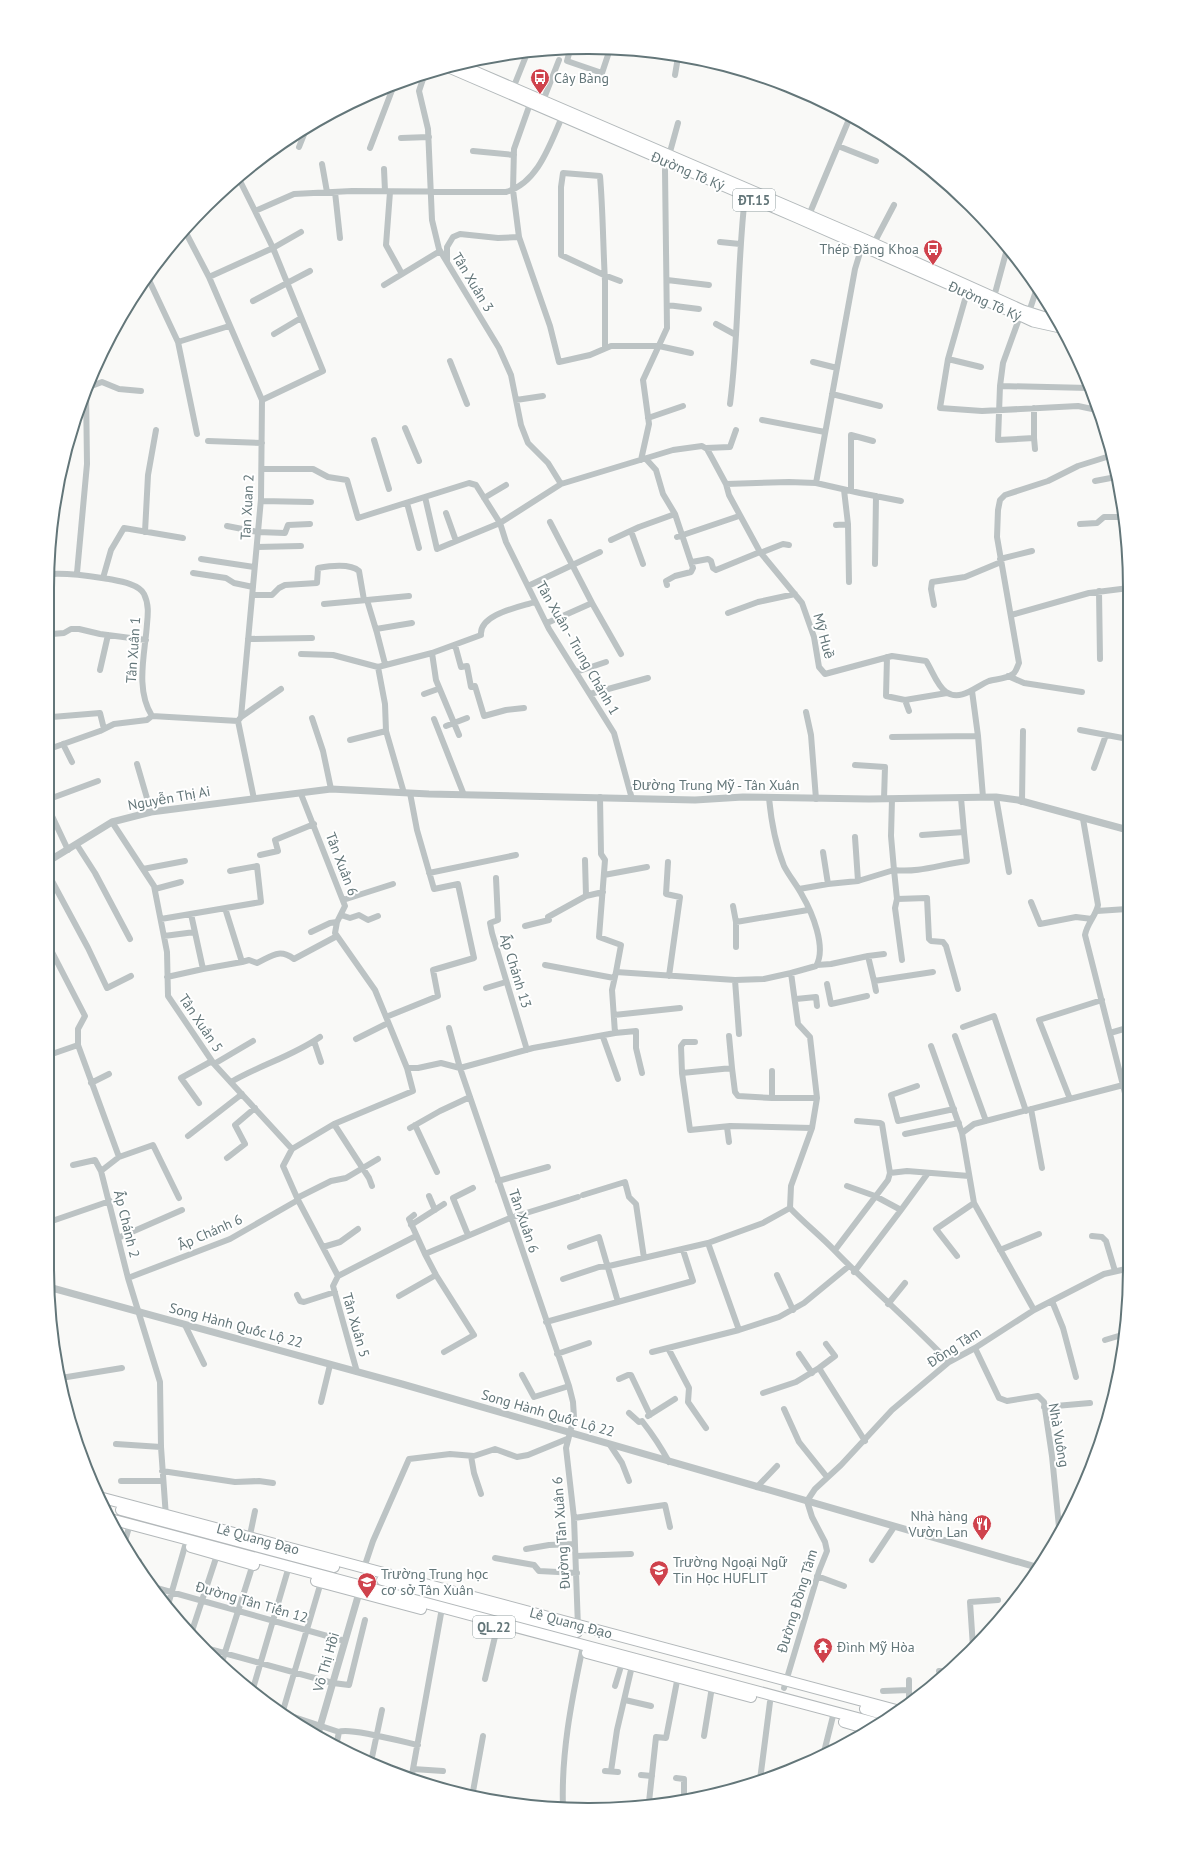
<svg xmlns="http://www.w3.org/2000/svg" width="1177" height="1857" font-family="'PT Sans',sans-serif">
  <style>
    .lines { fill: none; stroke-linecap: round; stroke-linejoin: round }
    .primary-casing { stroke: #b3b9bb; stroke-width: 11 }
    .trunk-casing { stroke: #b3b8ba; stroke-width: 12 }
    .minor { stroke: #bcc3c4; stroke-width: 6 }
    .tertiary { stroke: #bcc3c4; stroke-width: 7 }
    .primary { stroke: #fff; stroke-width: 9 }
    .trunk { stroke: #fff; stroke-width: 10 }
    .labels { text-anchor: middle; stroke-width: 4; stroke-linejoin: round; paint-order: stroke }
    .shield { fill: #fff; stroke: #929fa1; stroke-width: 1 }
    .shield-label { font-size: 13px; font-weight: bold; fill: #637679 }
    .poi-label { font-size: 14px; fill: #637679; stroke: #fff; text-anchor: start }
    .street-label { font-size: 14px; fill: #637679; stroke: #fff }
    .rim { fill: none; stroke: #637679; stroke-width: 2 }
  </style>
  <rect width="100%" height="100%" fill="#f9f9f7"/>
  <g class="lines">
    <!-- primary casing -->
    <g class="primary-casing">
      <path id="primary" d="M461 65 865 239 1023 310 1055 320
        M449 68 797 218 1020 316 1033 322 1060 328"/>
    </g>
    <!-- trunk casing -->
    <g class="trunk-casing">
      <path id="trunk" d="M103 1498 900 1711
        M121 1510 334 1567
        M114 1520 880 1724
        M191 1547 254 1565
        M382 1580 577 1632
        M316 1581 421 1609
        M587 1653 751 1697
        M865 1709 892 1717
        M844 1722 871 1730"/>
    </g>
    <!-- minor -->
    <path class="minor" d="M570 50 567 61 602 73 610 49
      M425 73 419 91 428 129 432 220 439 249 499 348 511 375 521 425 528 443 548 463 561 484
      M675 75 678 57
      M512 91 528 51
      M543 101 559 60
      M401 138 429 137
      M838 146 876 161
      M299 147 307 127
      M370 148 394 85
      M473 151 514 155
      M322 164 327 192
      M384 169 385 191
      M238 177 255 211 294 194 352 191 506 192C538 183 550 144 562 117
      M335 192 340 238
      M390 192 386 245 402 274
      M255 211 273 248 323 371 262 400
      M809 215 850 117
      M185 231 209 277 262 400 261 499 241 717 238 721 254 799
      M519 237 550 326 559 362 590 355 611 346H659L691 353
      M720 242 740 244
      M874 243 894 205
      M447 261V247L453 237 460 234 498 238 519 237 513 190 514 149 531 101
      M209 277 273 248 301 232
      M148 278 178 342
      M667 280 709 285
      M384 285 440 251
      M968 289 948 359 940 408 982 411 1078 406 1097 410
      M994 297 1007 249
      M253 301 310 271
      M667 305 699 309
      M1029 312 1036 291
      M1020 316 1003 363 1000 386 998 440 1034 438V408
      M716 324 736 335
      M274 334 301 318
      M605 348V281C603 246 603 211 600 176L563 173 561 187V255L604 275 620 281
      M948 359 981 367
      M450 361 467 404
      M813 362 837 368
      M1000 386 1089 388
      M86 388 102 382 119 389 141 391
      M832 394 880 406
      M516 400 543 396
      M730 404C739 335 737 265 745 196
      M648 418 683 406
      M762 420 825 432
      M405 428 419 461
      M197 434 178 342 229 326
      M1034 438 1035 449
      M374 440 389 489
      M208 441 262 443
      M706 448 730 447 736 430
      M641 460 649 424 643 380 667 328 665 170 678 123
      M262 469H313L328 477 347 480 358 518 469 483 476 485 500 523 506 542 549 629 614 733 632 799
      M1095 481 1116 477
      M816 483 855 269 862 246
      M726 484 789 482 816 483 860 493 901 501
      M851 491V435L873 441
      M425 497 437 549 500 523 561 484 673 450 702 446 707 449 712 458 726 484 729 495 760 552 802 603 814 637 819 667 825 674 892 656 926 661C932 670 937 686 946 692 961 702 976 686 989 681 996 679 1006 679 1013 674 1016 672 1017 667 1019 663L997 537 998 510 1000 500 1005 495 1048 481 1078 466 1113 455
      M484 498 506 485
      M261 501 311 502
      M407 503 419 548
      M446 513 456 541
      M848 524 849 582
      M1080 524 1097 523 1104 517H1123
      M836 525 848 524 844 490
      M227 526 258 532 285 533 288 525 310 524
      M631 531 643 564
      M145 532 148 475 156 430
      M677 537 739 516
      M611 540 639 527 675 514 663 494 656 470 646 459
      M257 547 301 546
      M760 553 783 544 789 545
      M201 559 254 567
      M1000 559 1032 551
      M692 562 708 559 711 561 713 568 716 570 760 552
      M875 564 876 496
      M77 573 87 464 86 389
      M193 573 226 578 234 583 253 587
      M52 574C72 573 89 576 109 579 119 581 139 584 144 594 149 604 148 614 147 624 145 654 135 689 152 716L238 721
      M103 578 111 550 124 528 183 538
      M667 585 666 581 675 576 691 572 693 568 675 514
      M528 586 600 552
      M1099 591 1100 659
      M253 595H272L279 588 285 585 317 583 318 568C329 566 350 563 359 571L364 600
      M367 600 409 596
      M592 603 621 654
      M324 604 367 600 377 633 385 664
      M934 605 931 589 932 582 965 577 1001 562
      M728 613 758 602 795 594
      M1011 615 1089 593 1129 588
      M547 623 592 603 550 522
      M376 629 412 623
      M52 634 64 633 71 629H79L100 634 146 640
      M248 639 312 638
      M455 645 461 667 467 666 471 687 475 686 484 716 506 710 524 708
      M432 653 436 680 459 735
      M301 654 333 655 378 667 385 704 386 731 404 793
      M887 657 886 696 905 700 909 711
      M378 667 432 653 481 635C479 614 520 607 535 602
      M100 670 108 635
      M576 672 606 662
      M1008 676 1024 683 1082 692
      M972 691 978 736 983 797
      M424 694 438 689
      M590 694 648 678
      M905 700 947 693
      M806 712 811 735 816 799
      M52 717 100 713 104 729
      M241 717 281 689
      M312 718 323 751 331 789
      M434 719 464 795
      M446 726 467 718
      M1080 730 1128 739
      M892 737 978 736
      M350 740 386 731
      M63 744 72 762
      M52 748 100 731 114 724 147 720 152 716
      M137 764 151 812
      M855 765 885 767 884 799
      M1094 768 1106 735
      M301 794 345 906 337 922 335 933 375 990 407 1068H418L441 1063 460 1068 569 1386 573 1402 574 1417 566 1448 574 1518 578 1627
      M600 797 601 854 605 860 599 937 621 945 616 972
      M996 797 1009 872
      M52 798 98 781
      M769 798C771 819 776 846 784 866 789 876 797 885 802 895 812 912 827 948 816 966L791 973 798 1024 810 1037 817 1098 812 1128 791 1186 790 1208C804 1223 821 1236 835 1251 872 1289 912 1323 949 1362
      M961 798 964 832
      M1022 802 1023 731
      M52 816 68 850
      M1083 819 1098 905C1096 916 1087 923 1085 935L1126 1097
      M112 822 154 886 167 952 168 996 214 1064 292 1149
      M922 835 964 832 967 861C941 864 920 873 894 870L897 899 927 898 929 939 931 941 943 942 946 946 958 989
      M855 837 858 881
      M77 845 95 873 130 939
      M823 852 828 884
      M260 855 278 851 275 840 314 824
      M585 860 586 896
      M668 862 666 894 680 897 669 976
      M143 869 185 861
      M429 873 516 855
      M604 875 647 867
      M496 878 498 920 490 923 492 933 527 1050
      M52 881 88 948 107 988 131 976
      M155 889 181 882
      M799 889 828 884 858 881 894 870 891 836 892 799
      M897 899 895 908 902 960
      M343 900 393 884
      M1031 902 1040 924 1076 917 1092 919
      M733 906 736 922
      M1097 911 1127 909
      M191 914 203 969 242 962 225 908
      M341 915 350 918 359 915 368 920 378 916
      M161 919 261 902 257 866 230 871
      M525 926 549 920 548 917 586 896 603 892
      M311 932 330 923 337 922
      M164 936 195 932
      M736 947V922L808 910
      M52 952 85 1016 78 1029V1045L119 1157 101 1171 128 1278 160 1382 161 1447 166 1517
      M868 956 884 954
      M242 962 249 960 257 963C272 956 279 948 294 959L337 936
      M545 965 614 978
      M817 965 831 964 868 956 874 981 933 972
      M167 977 203 969
      M735 980 739 1034
      M874 981 876 991
      M827 984 831 1004 867 996
      M486 988 506 982
      M796 999 816 997 817 1006
      M614 1015 680 1008
      M386 1017 438 996 433 970 474 958 458 884 434 889 417 830 410 793
      M963 1027 994 1016 1026 1111
      M449 1028 460 1068 533 1048 615 1033 612 990 616 972 735 980 764 979 791 973
      M615 1033 636 1031V1048L642 1073
      M1110 1033 1127 1028
      M955 1036 986 1121
      M603 1037 618 1079
      M356 1039 388 1023
      M314 1041 321 1062
      M695 1042H684L681 1046 682 1073 690 1130 730 1126 812 1128
      M931 1046 962 1133
      M52 1054 78 1045
      M214 1064 253 1041
      M732 1068 735 1092 738 1096 772 1098H817
      M682 1073 732 1068 729 1036
      M231 1082C260 1065 293 1056 320 1037
      M91 1083 109 1074
      M917 1086 891 1095 898 1121 954 1109
      M772 1098V1071
      M1070 1099 1039 1020 1102 1000
      M199 1103 181 1078 212 1061
      M1031 1109 1042 1168
      M857 1121 880 1123 882 1124 890 1173
      M334 1124 369 1178 372 1186
      M415 1125 437 1172
      M727 1127 729 1142
      M410 1128 440 1111 470 1097
      M905 1134 959 1123
      M188 1136 242 1094
      M119 1157 153 1145 179 1198
      M227 1158 245 1144 235 1125 255 1108
      M73 1165 95 1160 101 1171
      M498 1181 548 1167
      M847 1186 875 1196 901 1210
      M583 1195 625 1182 629 1197 636 1204 644 1258
      M429 1196 435 1210
      M297 1198 331 1181 346 1178 378 1159
      M414 1215 409 1219 425 1254 510 1218 578 1197
      M52 1221 110 1201
      M411 1225 444 1204
      M468 1235 453 1198 473 1188
      M1092 1236 1102 1237 1106 1241 1115 1271
      M118 1238 182 1210
      M708 1243 739 1330
      M323 1247 340 1242 358 1229
      M570 1247 599 1237 618 1302
      M835 1250 888 1180 890 1173 907 1171 969 1176
      M1000 1250 1039 1234
      M425 1254 436 1275 474 1335 444 1352
      M957 1256 936 1229 974 1203
      M854 1272 901 1210 928 1173
      M777 1275 793 1310
      M338 1276 416 1236
      M128 1278 230 1239 298 1200
      M563 1279 599 1267 609 1266 708 1243 763 1223 790 1208
      M297 1295 300 1301 304 1302 335 1292
      M399 1296 436 1275
      M1052 1301 1063 1328 1076 1377
      M888 1304 905 1283
      M1034 1310 974 1203 962 1133 974 1124 1127 1084
      M546 1322 693 1281 683 1250
      M185 1325 204 1364
      M1105 1340 1125 1334
      M668 1348 689 1388 688 1402 706 1428
      M975 1348 999 1398 1007 1401 1038 1396 1044 1402 1052 1456 1059 1527
      M652 1352 739 1330 779 1317 804 1303 849 1266
      M557 1354 589 1343
      M799 1354 812 1373
      M819 1368 865 1441
      M357 1372 333 1286 338 1276 298 1200 283 1166 292 1149 334 1124 413 1091 407 1068
      M522 1375 534 1397 569 1386
      M61 1378 122 1368
      M619 1379 628 1375H631L650 1415
      M763 1393 796 1382 819 1368 835 1356 826 1344
      M321 1402 330 1365
      M1044 1407 1090 1403
      M784 1409 799 1442 827 1477
      M629 1413 639 1422 642 1421C653 1435 661 1447 669 1462
      M648 1416 675 1399
      M116 1444 161 1447
      M610 1445 622 1463 629 1481
      M471 1456 474 1473 481 1494
      M162 1471 235 1482 259 1481 273 1483
      M121 1481H163
      M757 1487 777 1466
      M574 1518 665 1505 670 1527
      M249 1540 255 1511
      M125 1541 130 1524
      M526 1549 549 1545 575 1544
      M576 1556 631 1554
      M132 1557 139 1561 138 1569
      M495 1558 534 1565 539 1571 577 1573
      M872 1560 894 1527
      M364 1568 373 1541 409 1459 450 1454 474 1456 495 1449 517 1457 528 1455 567 1439
      M817 1576 844 1586
      M153 1587 345 1641
      M168 1605 185 1546
      M191 1634 217 1555
      M202 1647 333 1683 349 1685 365 1620
      M973 1647 970 1602 998 1600
      M221 1665 253 1564
      M939 1671 949 1672
      M485 1679 497 1628
      M615 1686 622 1663
      M784 1688 819 1571 827 1551 825 1542 812 1517 807 1501 815 1489 841 1465 892 1410 949 1362 975 1348 1034 1310 1104 1274 1126 1269
      M883 1691 909 1690
      M252 1692 287 1573
      M625 1700 651 1706
      M909 1703V1680
      M279 1712 339 1732 336 1746
      M282 1714 321 1582
      M339 1732C348 1727 404 1742 418 1745
      M704 1736 712 1687
      M823 1756 834 1712
      M371 1762 382 1710
      M413 1769 443 1771
      M605 1771 618 1772
      M611 1771 617 1730 632 1666
      M641 1775 652 1776
      M676 1778 684 1779V1797
      M411 1780 442 1608
      M760 1780 770 1702
      M472 1797 483 1736
      M649 1802 656 1737 666 1738 678 1676
      M563 1808C561 1755 571 1703 582 1651"/>
    <!-- tertiary -->
    <path class="tertiary" d="M52 859 112 822 151 812 331 789 429 794 695 800 743 797 869 799 996 797 1018 800 1128 830
      M52 1288 402 1384 1036 1567
      M317 1737 359 1593"/>
    <!-- primary -->
    <use href="#primary" class="primary"/>
    <!-- trunk -->
    <use href="#trunk" class="trunk"/>
  </g>
  <!-- icons -->
  <defs>
    <g id="bus-pin" transform="scale(1)"><path d="M0 17L-7.5 6A9.5 9.5 0 1 1 7.5 6Z" fill="#cf424c" stroke="#fff"/><path d="M-5-6H5V4H4V6H2V4H-2V6H-4V4H-5ZM-3.5-4V0h7V-4ZM-3.5 1.2v1.5H-2V1.2ZM2 1.2v1.5H3.5V1.2Z" fill="#fff"/></g>
    <g id="restaurant-pin" transform="scale(1)"><path d="M0 17L-7.5 6A9.5 9.5 0 1 1 7.5 6Z" fill="#cf424c" stroke="#fff"/><path d="M-5-6h1v4h1v-4h1v4h1v-4h1v5L-1.5 .5V6h-2V.5L-5-1ZM5-6V6H3V1.5H1.5Q1.5-4 5-6Z" fill="#fff"/></g>
    <g id="school-pin" transform="scale(1)"><path d="M0 17L-7.5 6A9.5 9.5 0 1 1 7.5 6Z" fill="#cf424c" stroke="#fff"/><path d="M0-5L7-2L0 1L-7-2ZM-4 1L0 2.5L4 1V4Q0 6-4 4Z" fill="#fff"/></g>
    <g id="temple-pin" transform="scale(1)"><path d="M0 17L-7.5 6A9.5 9.5 0 1 1 7.5 6Z" fill="#cf424c" stroke="#fff"/><path d="M0-6L5-2H3V0L6.5 2.5H4V6H1.5V3h-3V6H-4V2.5H-6.5L-3 0V-2H-5Z" fill="#fff"/></g>
  </defs>
  <g fill-rule="evenodd">
    <use href="#bus-pin" x="540" y="78"/>
    <use href="#bus-pin" x="933" y="249"/>
    <use href="#restaurant-pin" x="982" y="1524"/>
    <use href="#school-pin" x="659" y="1570"/>
    <use href="#school-pin" x="367" y="1582"/>
    <use href="#temple-pin" x="823" y="1647"/>
  </g>
  <g class="labels">
    <!-- shield labels -->
    <g class="shield">
      <rect x="733" y="189" width="42" height="22" rx="3"/>
      <rect x="473" y="1616" width="42" height="22" rx="3"/>
    </g>
    <g class="shield-label">
      <text x="754" y="205">ĐT.15</text>
      <text x="494" y="1632">QL.22</text>
    </g>
    <!-- poi labels -->
    <g class="poi-label">
      <text x="554" y="83">Cây Bàng</text>
      <text x="919" y="254" text-anchor="end">Thép Đăng Khoa</text>
      <text x="968" y="1521" text-anchor="end">Nhà hàng<tspan x="968" dy="16">Vườn Lan</tspan></text>
      <text x="673" y="1567">Trường Ngoại Ngữ<tspan x="673" dy="16">Tin Học HUFLIT</tspan></text>
      <text x="381" y="1579">Trường Trung học<tspan x="381" dy="16">cơ sở Tân Xuân</tspan></text>
      <text x="837" y="1652">Đình Mỹ Hòa</text>
    </g>
    <!-- street labels -->
    <g class="street-label">
      <text transform="translate(688 171) rotate(23)" y="5">Đường Tô Ký</text>
      <text transform="translate(473 282) rotate(59)" y="5">Tân Xuân 3</text>
      <text transform="translate(985 301) rotate(24)" y="5">Đường Tô Ký</text>
      <text transform="translate(247 507) rotate(-87)" y="5">Tan Xuan 2</text>
      <text transform="translate(824 636) rotate(75)" y="5">Mỹ Huề</text>
      <text transform="translate(578 648) rotate(60)" y="5">Tân Xuân - Trung Chánh 1</text>
      <text transform="translate(133 650) rotate(-86)" y="5">Tân Xuân 1</text>
      <text x="716" y="790">Đường Trung Mỹ - Tân Xuân</text>
      <text transform="translate(169 798) rotate(-10)" y="5">Nguyễn Thị Ai</text>
      <text transform="translate(342 864) rotate(69)" y="5">Tân Xuân 6</text>
      <text transform="translate(516 971) rotate(73)" y="5">Ấp Chánh 13</text>
      <text transform="translate(201 1023) rotate(56)" y="5">Tân Xuân 5</text>
      <text transform="translate(524 1221) rotate(71)" y="5">Tân Xuân 6</text>
      <text transform="translate(127 1224) rotate(76)" y="5">Ấp Chánh 2</text>
      <text transform="translate(210 1232) rotate(-24)" y="5">Ấp Chánh 6</text>
      <text transform="translate(236 1325) rotate(15)" y="5">Song Hành Quốc Lộ 22</text>
      <text transform="translate(356 1325) rotate(74)" y="5">Tân Xuân 5</text>
      <text transform="translate(954 1347) rotate(-33)" y="5">Đồng Tâm</text>
      <text transform="translate(548 1413) rotate(16)" y="5">Song Hành Quốc Lộ 22</text>
      <text transform="translate(1059 1435) rotate(80)" y="5">Nhà Vuông</text>
      <text transform="translate(561 1533) rotate(-94)" y="5">Đường Tân Xuân 6</text>
      <text transform="translate(258 1539) rotate(15)" y="5">Lê Quang Đạo</text>
      <text transform="translate(797 1601) rotate(-73)" y="5">Đường Đồng Tâm</text>
      <text transform="translate(252 1602) rotate(16)" y="5">Đường Tân Tiến 12</text>
      <text transform="translate(571 1623) rotate(15)" y="5">Lê Quang Đạo</text>
      <text transform="translate(326 1662) rotate(-74)" y="5">Võ Thị Hồi</text>
    </g>
  </g>
  <!-- crop -->
  <path d="M0 0H1177V1857H0ZM588 54H589A534 534 0 0 1 1123 588V1269A534 534 0 0 1 589 1803H588A534 534 0 0 1 54 1269V588A534 534 0 0 1 588 54Z" fill="#fff" fill-rule="evenodd"/>
  <path class="rim" d="M588 54H589A534 534 0 0 1 1123 588V1269A534 534 0 0 1 589 1803H588A534 534 0 0 1 54 1269V588A534 534 0 0 1 588 54Z"/>
</svg>
